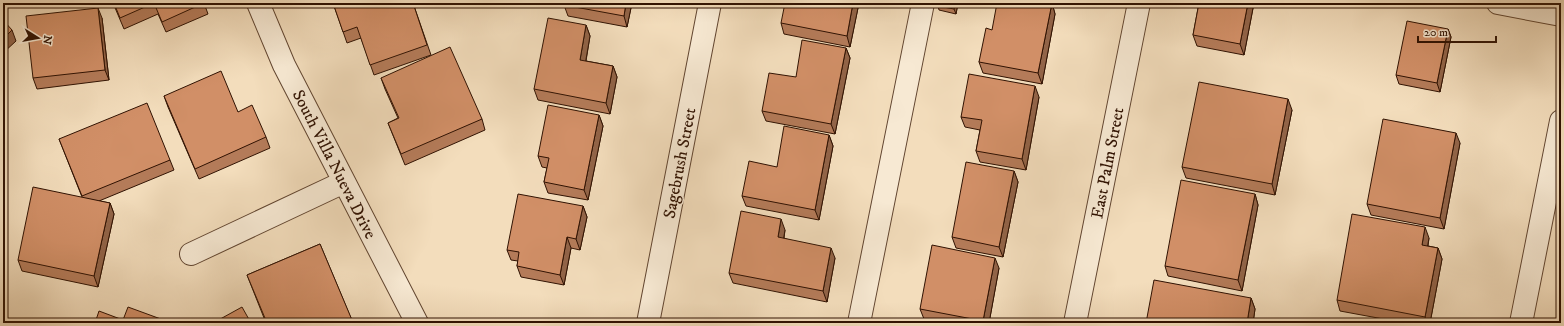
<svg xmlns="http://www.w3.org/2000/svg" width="1564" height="326" font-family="'IM FELL DW Pica',serif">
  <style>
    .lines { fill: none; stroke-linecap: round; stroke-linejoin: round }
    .minor-casing { stroke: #614530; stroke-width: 24 }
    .minor { stroke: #f7e9d3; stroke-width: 22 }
    .wall { fill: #b47b59; stroke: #301202 }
    .shaded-wall { fill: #926448; stroke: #301202 }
    .building { fill: #d18f67; stroke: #301202 }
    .labels { text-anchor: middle; stroke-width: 3; stroke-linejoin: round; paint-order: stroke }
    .street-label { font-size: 17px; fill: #301202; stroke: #f7e9d3 }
  </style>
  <rect width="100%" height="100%" fill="#f3ddbc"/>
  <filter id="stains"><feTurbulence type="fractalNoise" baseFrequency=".005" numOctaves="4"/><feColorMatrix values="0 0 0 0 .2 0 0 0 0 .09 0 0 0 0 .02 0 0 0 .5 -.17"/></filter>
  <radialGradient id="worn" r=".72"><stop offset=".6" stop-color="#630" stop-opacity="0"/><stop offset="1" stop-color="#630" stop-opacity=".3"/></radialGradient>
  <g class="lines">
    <!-- minor casing -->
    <g class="minor-casing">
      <path id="minor" d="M258 3 284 65 417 323
        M1498 3 1561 15
        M191 254 344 182
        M648 323 710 3
        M859 323 923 3
        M1075 323 1139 3
        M1521 323 1561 121"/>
    </g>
    <!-- minor -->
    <use href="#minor" class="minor"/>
  </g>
  <!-- wall -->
  <path class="wall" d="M113 3H204L208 14 166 32 158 14 124 29Z
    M333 3H413L431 55 374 75 361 38 347 43Z
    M632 3 627 27 568 16 564 5Z
    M859 3 850 47 784 34 781 23Z
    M938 3H958L956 14 939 10 938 6Z
    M1052 3 1055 14 1042 84 983 73 979 62 992 30Z
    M1199 3H1254L1244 55 1197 46 1193 35Z
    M102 18 109 80 37 89 33 78Z
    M586 25 590 36 586 61 613 66 617 77 610 114 538 100 534 89Z
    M1448 29 1451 37 1440 92 1399 84 1396 75Z
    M846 48 850 58 835 134 766 121 762 111 796 77Z
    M381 78 482 119 485 130 405 165 388 123 398 118 385 89Z
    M164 96 238 112 266 137 270 148 199 179 168 107Z
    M1039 97 1026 170 980 162 976 151 980 130 965 127 961 117Z
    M1292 110 1275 195 1186 178 1182 167Z
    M599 115 603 126 588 200 548 193 544 182 547 168 542 167 538 156Z
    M829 135 833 146 819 220 746 206 742 196 777 167Z
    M59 139 170 160 174 170 99 201 110 203 114 214 98 287 22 271 18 260 82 197Z
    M1460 143 1444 229 1371 215 1367 204Z
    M1014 171 1018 182 1003 257 956 248 952 237Z
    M1255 194 1258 205 1242 291 1168 276 1165 266Z
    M583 206 587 217 580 250 571 248 564 285 521 277 517 266 518 261 511 260 507 250Z
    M785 230 784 238 835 258 827 302 733 283 729 273Z
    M1429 238 1428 246 1438 248 1442 259 1430 323H1405L1340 311 1337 300Z
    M320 244 353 323H266L247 275Z
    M999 268 989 323H943L924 319 920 309Z
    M1251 298 1255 309 1253 323H1146Z"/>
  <!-- shaded-wall -->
  <path class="shaded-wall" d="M626 3H632L627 27 624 16Z
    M853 3H859L850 47 847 36Z
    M955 3H958L956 14 954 9Z
    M1052 3 1055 14 1042 84 1038 73Z
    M1248 3H1254L1244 55 1240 44Z
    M98 8 102 18 109 80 105 70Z
    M586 25 590 36 584 71 580 60Z
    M1448 29 1451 37 1440 92 1437 83Z
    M12 30 16 41 3 53V39Z
    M846 48 850 58 835 134 831 124Z
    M613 66 617 77 610 114 606 103Z
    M1035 86 1039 97 1026 170 1022 159Z
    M1288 99 1292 110 1275 195 1272 184Z
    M599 115 603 126 588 200 584 190Z
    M1456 133 1460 143 1444 229 1440 218Z
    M829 135 833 146 819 220 815 210Z
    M1014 171 1018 182 1003 257 999 247Z
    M1255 194 1258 205 1242 291 1238 280Z
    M110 203 114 214 98 287 94 276Z
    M583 206 587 217 580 250 576 239Z
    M781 219 785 230 782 248 778 237Z
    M1425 227 1429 238 1426 255 1422 245Z
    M567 237 571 248 564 285 560 275Z
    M831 248 835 258 827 302 823 291Z
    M1438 248 1442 259 1430 323H1428L1425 317Z
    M995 258 999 268 989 323H984L983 321Z
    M1251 298 1255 309 1253 323H1247Z"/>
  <!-- building -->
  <path class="building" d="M114 3H204L162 22 154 3 120 18Z
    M333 3H413L427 45 370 65 357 27 343 32Z
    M564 3H626L624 16 564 5Z
    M785 3H853L847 36 781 23Z
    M938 3H955L954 9 938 6Z
    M997 3H1052L1038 73 979 62 986 28 992 30Z
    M1199 3H1248L1240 44 1193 35Z
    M98 8 105 70 33 78 26 16Z
    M548 18 586 25 580 60 613 66 606 103 534 89Z
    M3 20 12 30 3 39Z
    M1407 21 1448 29 1437 83 1396 75Z
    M802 40 846 48 831 124 762 111 769 73 796 77Z
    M450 47 482 119 401 154 388 123 399 118 381 78Z
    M221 71 238 112 252 105 266 137 195 169 164 96Z
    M969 74 1035 86 1022 159 976 151 982 120 961 117Z
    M1199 82 1288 99 1272 184 1182 167Z
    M147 103 170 160 82 196 59 139Z
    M548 105 599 115 584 190 544 182 549 158 538 156Z
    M1383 119 1456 133 1440 218 1367 204Z
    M784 126 829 135 815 210 742 196 749 161 777 167Z
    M966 162 1014 171 999 247 952 237Z
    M1181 180 1255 194 1238 280 1165 266Z
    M33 187 110 203 94 276 18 260Z
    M518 194 583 206 576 239 567 237 560 275 517 266 519 252 507 250Z
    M741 211 781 219 778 237 831 248 823 291 729 273Z
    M1352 214 1425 227 1422 245 1438 248 1425 317 1337 300Z
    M320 244 352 320 345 323H267L247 275Z
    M932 245 995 258 983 321 920 309Z
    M1154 280 1251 298 1247 323H1243L1227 320 1226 323H1146Z
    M128 307 169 322V323H95L99 311 123 320Z
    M242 307 251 323H213Z"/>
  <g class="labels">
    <!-- street labels -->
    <g class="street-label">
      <text transform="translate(679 163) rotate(-79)" y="6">Sagebrush Street</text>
      <text transform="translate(1107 163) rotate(-79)" y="6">East Palm Street</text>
      <text transform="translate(335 164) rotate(63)" y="6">South Villa Nueva Drive</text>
    </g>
  </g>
  <!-- margin -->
  <rect width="1564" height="326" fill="none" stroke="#f3ddbc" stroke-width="16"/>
  <rect x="4" y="4" width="1556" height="318" fill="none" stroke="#301202" stroke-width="2"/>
  <rect x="8" y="8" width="1548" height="310" fill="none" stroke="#301202"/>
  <!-- north arrow -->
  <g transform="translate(38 38) rotate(101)" stroke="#f7e9d3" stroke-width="3" paint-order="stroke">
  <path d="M0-3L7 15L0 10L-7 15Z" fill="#301202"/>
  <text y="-6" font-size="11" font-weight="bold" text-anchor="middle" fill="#301202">N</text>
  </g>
  <!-- scale -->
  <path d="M1418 36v6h78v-6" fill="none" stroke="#301202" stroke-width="2"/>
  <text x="1424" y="36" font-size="12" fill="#301202" stroke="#f7e9d3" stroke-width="3" paint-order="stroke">20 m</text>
  <rect width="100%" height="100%" filter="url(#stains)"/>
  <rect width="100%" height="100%" fill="url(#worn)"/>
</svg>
